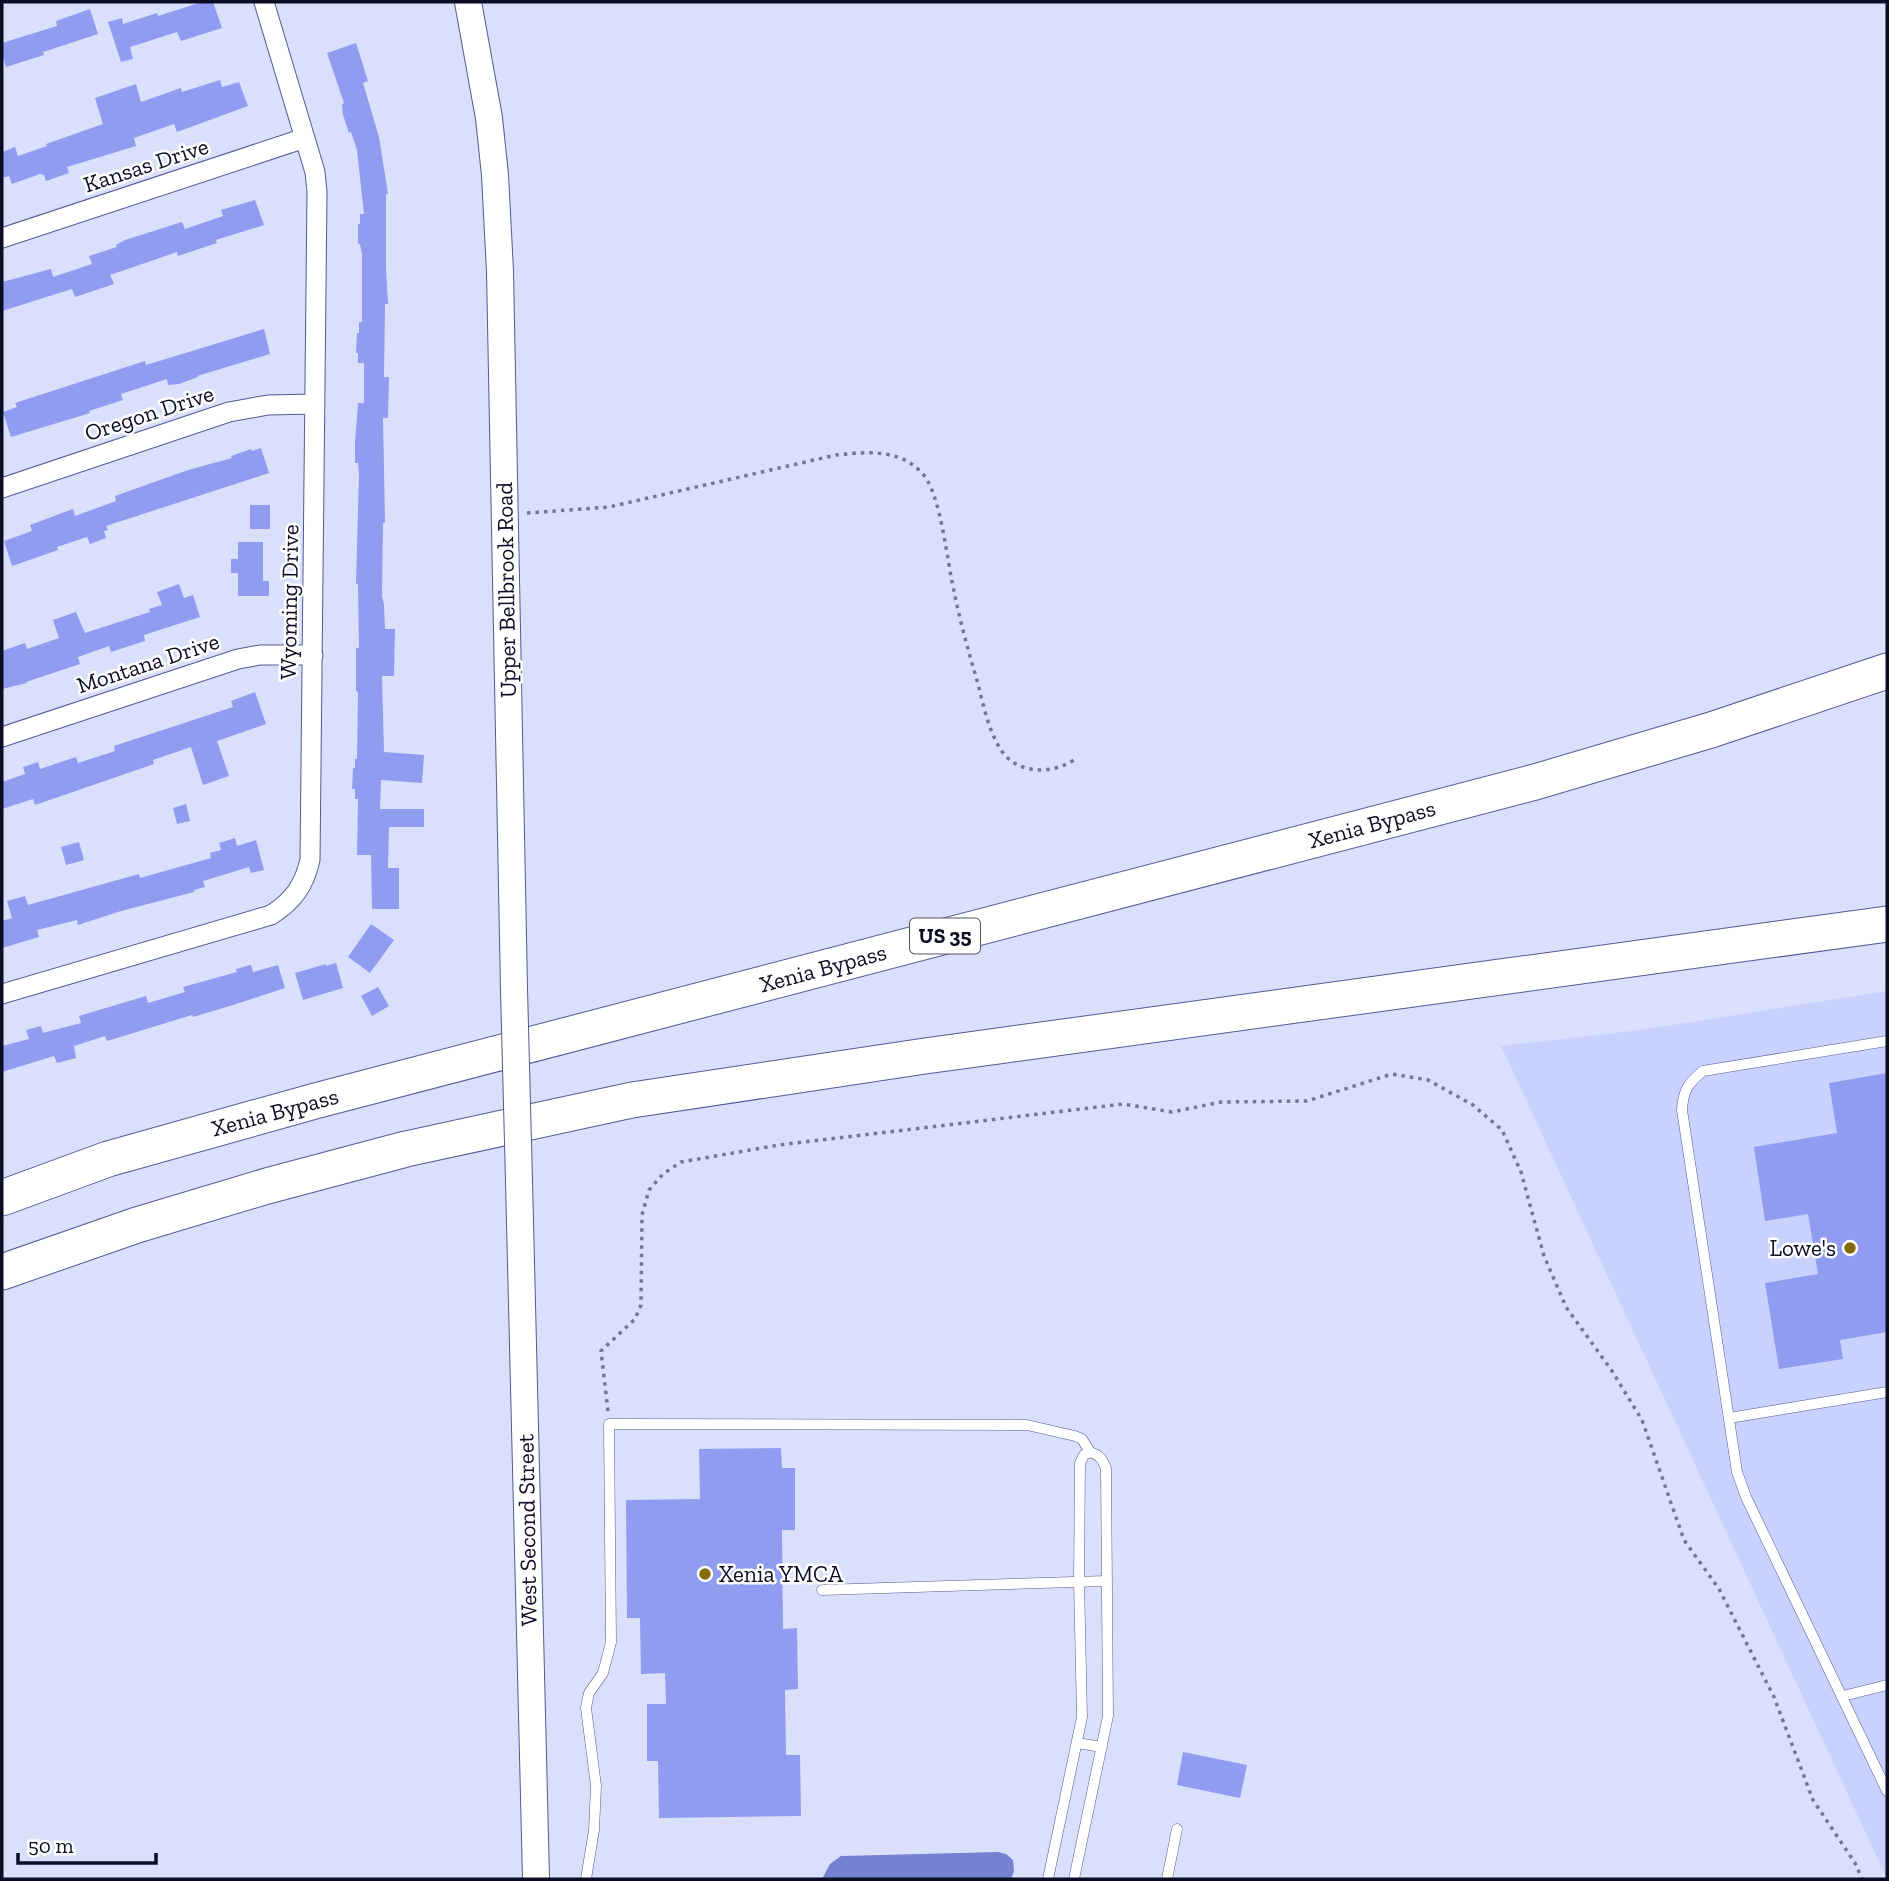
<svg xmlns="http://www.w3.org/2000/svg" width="1889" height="1881" font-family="'Zilla Slab',serif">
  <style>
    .built { fill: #c9d2fe }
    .water { fill: #7681d2 }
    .building { fill: #8f9cef }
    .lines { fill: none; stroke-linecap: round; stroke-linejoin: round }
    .lane-casing { stroke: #525a94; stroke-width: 11 }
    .street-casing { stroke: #525a94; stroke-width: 21 }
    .secondary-casing { stroke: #525a94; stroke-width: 28 }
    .highway-casing { stroke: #525a94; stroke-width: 37 }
    .path { stroke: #737790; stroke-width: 3.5; stroke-dasharray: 3.5 5; stroke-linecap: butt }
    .lane { stroke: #fff; stroke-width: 10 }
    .street { stroke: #fff; stroke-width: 19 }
    .secondary { stroke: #fff; stroke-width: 26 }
    .highway { stroke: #fff; stroke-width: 35 }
    .secondary-bridge-casing { stroke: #525a94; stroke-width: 28; stroke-linecap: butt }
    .secondary-bridge { stroke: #fff; stroke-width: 26 }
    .poi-dot { fill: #816e0a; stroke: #fff; stroke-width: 2.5 }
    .labels { text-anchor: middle; stroke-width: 5; stroke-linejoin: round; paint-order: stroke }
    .shield { fill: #fff; stroke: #545666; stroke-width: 2 }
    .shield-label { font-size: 21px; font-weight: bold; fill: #0b0d24 }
    .street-label { font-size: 23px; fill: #0b0d24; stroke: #fff }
    .poi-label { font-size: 23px; fill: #0b0d24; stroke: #fff; text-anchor: end }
  </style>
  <rect width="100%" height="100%" fill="#dae0fb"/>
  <!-- built -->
  <path class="built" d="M1887 991V1879L1501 1046 1641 1030Z"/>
  <!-- water -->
  <path class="water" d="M998 1852 1006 1854 1013 1860 1014 1871 1011 1879H822L830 1864 841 1856Z"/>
  <!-- building -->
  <path class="building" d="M202 2H213L222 28 181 41 177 32 149 41 130 47 133 59 121 62 108 22 122 18 123 24 157 13 158 16Z
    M90 9 98 34 43 52 44 55 6 67 2 54V43L57 26 56 21Z
    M356 43 368 81 363 83 379 137 388 194H386V268L388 304H385L384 377H389L388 418H383L385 523H383L382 596 384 605 385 629H395L394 676H382L384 752 424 755 422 783 381 780 380 809H424V827H389L388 868H399V909H372L371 855H357L358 799H355V789H352L353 768H355V759H357L358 692 356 691V648H359L358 584H356L359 473 358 463H355V443L358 403H364V363H358V353H356L357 333H359V322H362V254L360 244H358V224H360V214H364L357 150 351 132 349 133 343 115 342 104 344 103 327 53Z
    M220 80 222 87 239 82 248 106 177 132 174 124 134 138 136 146 67 167 69 173 46 181 44 175 40 174 12 184 9 176 2 178V152L15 147 18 156 47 146 46 144 103 124 95 98 136 84 141 102 181 88 182 92Z
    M255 200 264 225 216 240 217 243 178 256 177 252 110 275 114 284 75 297 72 289 2 311V282L51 269 53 277 92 264 89 256 117 247 116 245 125 240 182 222 185 229 223 216 221 210Z
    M264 329 270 354 197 376 198 377 179 384 168 385 167 379 121 394 123 400 89 411 90 413 11 437 3 412 17 407 15 403 145 361 146 365Z
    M261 448 269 473 106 526 108 530 104 531 106 538 90 544 87 537 57 547 58 550 12 566 4 541 32 531 30 525 73 509 75 516 116 501 115 496 188 470 232 458 231 456 251 449 252 451Z
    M250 505H270V529H250Z
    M238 542H263V581H269V596H238V573H231V559H238Z
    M179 584 184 598 193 595 200 617 144 635 145 641 111 652 109 646 78 657 80 664 26 682 27 683 2 689V651L25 643 27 649 59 638 53 620 76 612 85 633 150 612 149 609 162 605 157 592Z
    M255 692 266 724 217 741 229 776 203 785 191 747 153 760 154 764 35 805 33 799 2 809V782L25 774 23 767 38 762 40 769 76 757 78 763 115 751 114 746 233 707 231 701Z
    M186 804 190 821 177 824 173 808Z
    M235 838 237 846 256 840 264 870 251 873 249 867 203 881 205 887 194 890V892L121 911 78 925 77 920 37 930 39 937 2 948V921L12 918 7 901 25 896 28 905 139 874 140 878 211 858 210 853 221 850 219 843Z
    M79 842 84 860 66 865 61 847Z
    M371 924 394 940 370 973 348 957Z
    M336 963 343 988 303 1000 295 973 326 964V966Z
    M251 965 253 972 278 965 285 988 233 1005 193 1017 192 1015 107 1041 105 1036 74 1046 76 1058 57 1063 54 1056 2 1072V1046L29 1039 26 1030 41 1026 43 1033 81 1023 79 1016 146 996 148 1003 185 992 183 987 237 972 236 969Z
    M378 987 389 1006 372 1016 361 996Z
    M1887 1073V1332L1840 1340 1843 1359 1779 1369 1765 1283 1818 1274 1808 1214 1765 1221 1754 1147 1837 1133 1829 1083Z
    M781 1448 782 1468H795V1530H782L783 1629 797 1628 798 1689 785 1690 786 1755H800L801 1816 659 1818 658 1761H647V1704H666L665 1673 641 1674 640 1618H627L626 1500 700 1499 699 1449Z
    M1183 1752 1247 1765 1240 1798 1177 1785Z"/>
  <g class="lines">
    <!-- lane casing -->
    <g class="lane-casing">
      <path id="lane" d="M1887 1041 1703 1071C1688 1083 1683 1091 1682 1110L1737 1472 1746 1497 1887 1791
        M1729 1418 1887 1392
        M822 1590 1106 1581
        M1843 1696 1887 1685
        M1077 1743 1102 1747
        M586 1879 594 1830 596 1786 586 1708 589 1693 603 1673 611 1642 609 1424 1027 1425 1075 1436 1082 1439 1090 1452
        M1048 1879 1082 1717 1079 1581 1080 1463 1084 1455 1090 1452C1100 1455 1103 1460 1106 1469L1108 1716 1074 1879
        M1167 1879 1177 1829"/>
    </g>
    <!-- street casing -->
    <g class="street-casing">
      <path id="street" d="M2 238 305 138
        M2 488 229 412 268 405 315 404
        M2 737 238 659 260 655H313
        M2 994 271 915C293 901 304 886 310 860L317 192 315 172 264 2"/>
    </g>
    <!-- secondary casing -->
    <g class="secondary-casing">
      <path id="secondary" d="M468 2 489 118 495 175 500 271 514 989
        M519 1181 536 1879"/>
    </g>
    <!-- highway casing -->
    <g class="highway-casing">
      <path id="highway" d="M2 1198 108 1159 315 1101 1535 782 1711 730 1887 671
        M2 1272 137 1225 267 1186 406 1149 632 1100 925 1056 1887 924"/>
    </g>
    <!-- path -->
    <path class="path" d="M527 513 609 507 836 455C866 452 899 448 922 473 941 493 947 562 954 591 960 622 969 653 978 684 983 704 988 727 998 745 1013 775 1052 776 1077 758
      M608 1411 601 1351 635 1319 641 1305 642 1215 649 1190 663 1174 681 1162 779 1145 1123 1104 1172 1112 1221 1102 1307 1101 1392 1074 1428 1080 1473 1105 1502 1130 1521 1172 1544 1256 1566 1307 1612 1371 1642 1420 1684 1540 1719 1589 1774 1697 1813 1800 1855 1863 1862 1879"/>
    <!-- lane -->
    <use href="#lane" class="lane"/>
    <!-- street -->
    <use href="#street" class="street"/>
    <!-- secondary -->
    <use href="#secondary" class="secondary"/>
    <!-- highway -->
    <use href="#highway" class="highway"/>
    <!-- secondary-bridge casing -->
    <g class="secondary-bridge-casing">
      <path id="secondary-bridge" d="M514 989 519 1181"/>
    </g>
    <!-- secondary-bridge -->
    <use href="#secondary-bridge" class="secondary-bridge"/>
  </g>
  <!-- markers -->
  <g class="poi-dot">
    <circle cx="1850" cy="1248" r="7"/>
    <circle cx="705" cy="1574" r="7"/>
  </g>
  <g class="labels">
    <!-- shield labels -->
    <rect class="shield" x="910" y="918.5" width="70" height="35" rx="5"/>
    <g class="shield-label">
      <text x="945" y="943">US 35</text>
    </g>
    <!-- street labels -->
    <g class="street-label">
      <text transform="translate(146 165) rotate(-18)" y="8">Kansas Drive</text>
      <text transform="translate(149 413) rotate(-18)" y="8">Oregon Drive</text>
      <text transform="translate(506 590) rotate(-91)" y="8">Upper Bellbrook Road</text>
      <text transform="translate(289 602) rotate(-89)" y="8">Wyoming Drive</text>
      <text transform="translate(148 663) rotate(-18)" y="8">Montana Drive</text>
      <text transform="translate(1372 824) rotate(-15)" y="8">Xenia Bypass</text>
      <text transform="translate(823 968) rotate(-15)" y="8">Xenia Bypass</text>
      <text transform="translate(275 1112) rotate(-15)" y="8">Xenia Bypass</text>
      <text transform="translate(527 1530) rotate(-91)" y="8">West Second Street</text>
    </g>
    <!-- poi labels -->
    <g class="poi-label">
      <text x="1836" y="1256">Lowe's</text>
      <text x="719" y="1582" text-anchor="start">Xenia YMCA</text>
    </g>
  </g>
  <!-- border -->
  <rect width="1889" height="1881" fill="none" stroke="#0b0d24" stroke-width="7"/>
  <!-- scale -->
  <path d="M18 1853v10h138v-10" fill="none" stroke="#0b0d24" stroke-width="3.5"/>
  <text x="28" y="1853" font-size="21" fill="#0b0d24" stroke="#ffffff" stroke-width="5" paint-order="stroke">50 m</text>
</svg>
